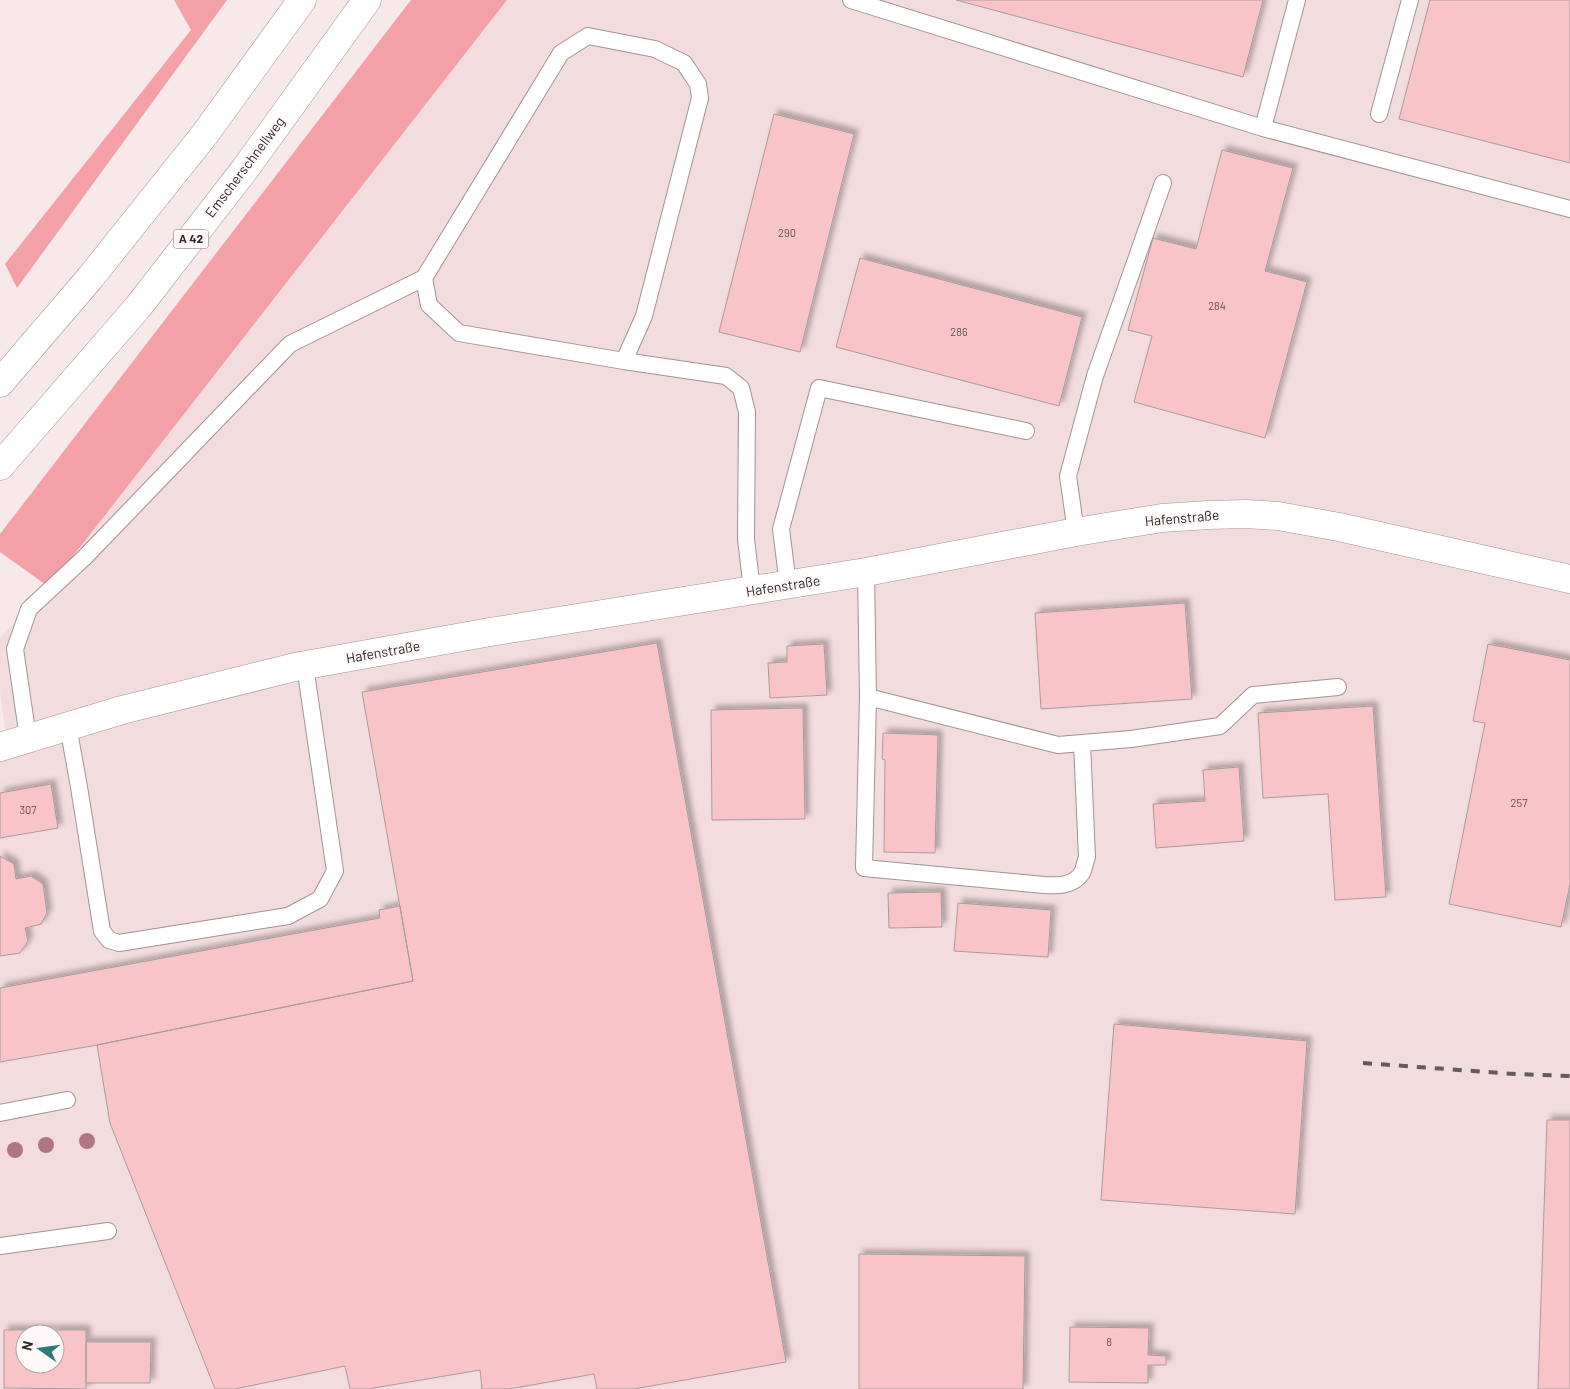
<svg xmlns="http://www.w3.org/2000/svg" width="1570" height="1389" font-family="Barlow,sans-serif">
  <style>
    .built { fill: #f3dcdd; fill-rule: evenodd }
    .green { fill: #f3a0a7 }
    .building { fill: #f9c4c8; stroke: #a99c9c; fill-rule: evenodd; filter: url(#shadow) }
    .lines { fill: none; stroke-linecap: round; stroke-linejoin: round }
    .service-casing { stroke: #a19394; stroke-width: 18 }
    .tertiary-casing { stroke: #a19394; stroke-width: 29 }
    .motorway-casing { stroke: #a19394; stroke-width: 29 }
    .service { stroke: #fff; stroke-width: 16 }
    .tertiary { stroke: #fff; stroke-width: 28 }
    .motorway { stroke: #fff; stroke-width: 28 }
    .rail { stroke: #625a5b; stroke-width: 4; stroke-dasharray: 9 9; stroke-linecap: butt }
    .tree { fill: #b27682 }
    .labels { text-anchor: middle; stroke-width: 4.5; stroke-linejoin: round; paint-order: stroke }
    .number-label { font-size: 11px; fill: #625052 }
    .shield { fill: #fef8f9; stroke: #6d6768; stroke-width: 1 }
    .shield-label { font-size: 12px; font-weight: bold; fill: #2f292a }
    .street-label { font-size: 14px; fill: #2f292a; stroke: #fef8f9 }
  </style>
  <defs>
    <filter id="shadow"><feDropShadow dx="4.5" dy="-4.5" stdDeviation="2.5" flood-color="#0004"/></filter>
  </defs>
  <rect width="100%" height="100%" fill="#f7e9e9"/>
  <!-- built -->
  <path class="built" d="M507 0H1570V1389H0V762L9 759 0 691V638L49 587ZM25 1334H55V1364H25Z"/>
  <!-- green -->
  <path class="green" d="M174 0H227L17 288 5 264 191 30Z
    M411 0H507L49 587 0 552V534Z"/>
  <!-- building -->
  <path class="building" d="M956 0H1263L1243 77Z
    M1430 0H1570V163L1399 119Z
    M774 114 854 134 800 352 719 332Z
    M1222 150 1293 168 1265 271 1307 282 1265 438 1134 402 1152 336 1128 330 1153 238 1196 249Z
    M860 258 1082 317 1059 406 836 347Z
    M1185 603 1192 699 1041 709 1035 613Z
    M657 643 786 1362 634 1389H597L594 1374 509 1389H482L480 1370 368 1389H350L345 1366 235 1389H215L110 1123 97 1045 413 981 362 692Z
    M824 644 827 695 770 698 768 663 787 662V646Z
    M1488 644 1570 660V884L1561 927 1449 904 1485 723 1473 721Z
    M1373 706 1386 897 1335 900 1328 794 1263 798 1258 713Z
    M803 708 805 819 712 820 711 710Z
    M883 733 938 735 935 853 884 852 885 760 882 759Z
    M1239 767 1244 841 1156 848 1153 804 1205 801 1203 770Z
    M51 784 58 828 0 838V793Z
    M0 856 14 864 16 879 31 876 43 884 47 913 41 924 25 928 28 941 20 953 0 956Z
    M941 892 942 927 889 928 888 893Z
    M958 903 1051 910 1048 957 954 951Z
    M400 906 413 981 97 1045 0 1062V988L380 918 379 910Z
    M1114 1024 1307 1041 1295 1214 1101 1200Z
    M1547 1120H1570V1389H1538Z
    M859 1254 1025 1256 1023 1389H859Z
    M1070 1327 1149 1328 1148 1355 1166 1356V1365H1148V1383L1069 1382Z
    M4 1330H86V1389L4 1388ZM25 1334H55V1364H25Z
    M86 1342H151L150 1383H86Z"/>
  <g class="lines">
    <!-- service casing -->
    <g class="service-casing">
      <path id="service" d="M851 0 1263 128 1297 0
        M1379 114 1410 0
        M1263 128 1570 209
        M624 361 459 333 429 305 424 278 561 53 588 36 655 49 684 63 698 84 700 98 644 316 624 361 726 376 741 388 747 412 746 539 752 590
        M1076 532 1068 476 1095 376 1163 183
        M866 572 868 697 1058 745 1131 739 1220 726 1253 695 1338 687
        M788 585 781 529 819 388 1026 431
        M868 697 864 868 1044 885C1058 886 1073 886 1082 873 1084 869 1085 862 1087 857L1082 743
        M68 726 79 787 102 931 109 940 119 943 288 916 320 899 335 871 305 666
        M28 738 15 649 29 609 84 558 290 344 424 278
        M0 1113 67 1100
        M0 1246 108 1231"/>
    </g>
    <!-- tertiary casing -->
    <g class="tertiary-casing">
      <path id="tertiary" d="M0 747 122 710 295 667 490 632 866 572 1076 532 1162 518 1208 515 1246 514 1278 516 1339 527 1570 579"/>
    </g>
    <!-- motorway casing -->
    <g class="motorway-casing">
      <path id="motorway" d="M0 383 90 278 205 134 302 0
        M0 466 138 307 245 169 367 0"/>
    </g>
    <!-- service -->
    <use href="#service" class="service"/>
    <!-- tertiary -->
    <use href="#tertiary" class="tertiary"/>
    <!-- motorway -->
    <use href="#motorway" class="motorway"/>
    <!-- rail -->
    <path class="rail" d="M1363 1063 1515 1074 1570 1076"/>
  </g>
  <!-- trees -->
  <g class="tree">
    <circle cx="87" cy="1141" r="8"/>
    <circle cx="46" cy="1145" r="8"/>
    <circle cx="15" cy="1150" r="8"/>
  </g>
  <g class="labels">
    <!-- number labels -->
    <g class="number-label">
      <text x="787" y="237">290</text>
      <text x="1217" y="310">284</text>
      <text x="959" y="336">286</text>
      <text x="1519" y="807">257</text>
      <text x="28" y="814">307</text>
      <text x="1109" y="1346">8</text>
    </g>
    <!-- shield labels -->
    <rect class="shield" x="173.5" y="229.5" width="35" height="19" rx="4"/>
    <g class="shield-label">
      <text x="191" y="243">A 42</text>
    </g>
    <!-- street labels -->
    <g class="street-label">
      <text transform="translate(245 167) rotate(-53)" y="5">Emscherschnellweg</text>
      <text transform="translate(1182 518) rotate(-5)" y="5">Hafenstraße</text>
      <text transform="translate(783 586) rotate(-9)" y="5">Hafenstraße</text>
      <text transform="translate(383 652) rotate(-10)" y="5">Hafenstraße</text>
    </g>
  </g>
  <!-- north arrow -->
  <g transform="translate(40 1349) rotate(284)"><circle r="24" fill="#fef8f9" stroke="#aba5a6"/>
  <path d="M0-4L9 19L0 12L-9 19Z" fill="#2f797a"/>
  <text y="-8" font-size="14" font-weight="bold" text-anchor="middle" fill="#2f292a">N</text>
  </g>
</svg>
